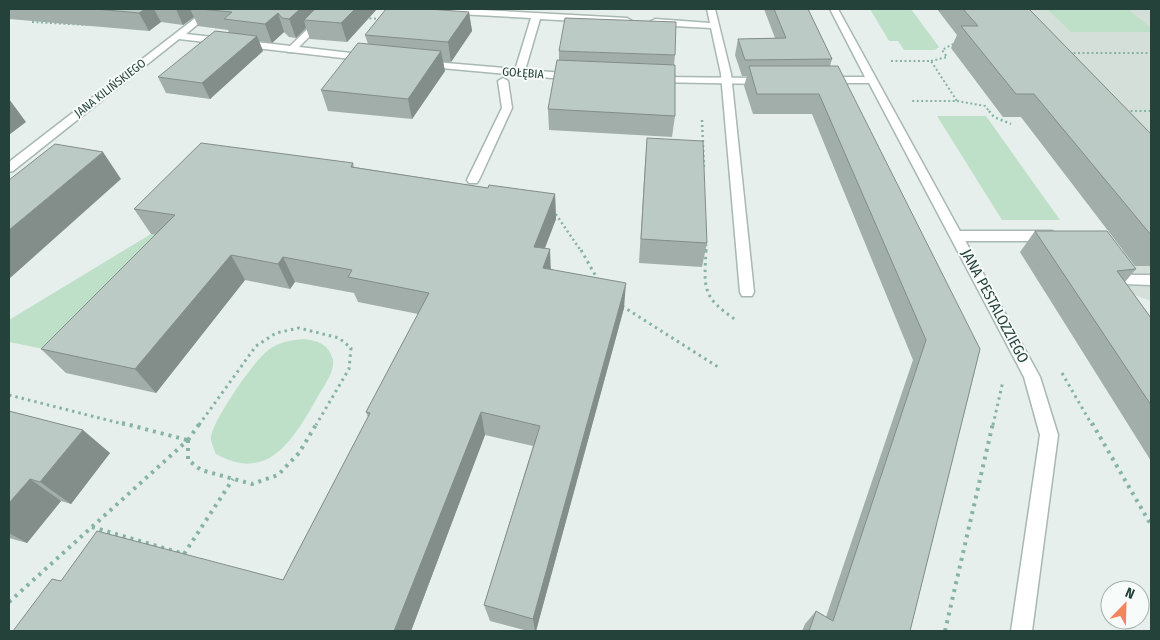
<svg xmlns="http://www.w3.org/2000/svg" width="1160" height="640" font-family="'Fira Sans Condensed',sans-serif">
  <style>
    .built { fill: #d4dfda }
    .green { fill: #bfe0c8 }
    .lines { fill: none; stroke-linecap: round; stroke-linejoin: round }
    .lane-casing { stroke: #a8b8b2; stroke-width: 3 }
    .street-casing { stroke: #a8b8b2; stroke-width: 3 }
    .path-far3 { stroke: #86b3a5; stroke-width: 2; stroke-dasharray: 2 2.5; stroke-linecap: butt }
    .path-far2 { stroke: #86b3a5; stroke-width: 2.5; stroke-dasharray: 2 3; stroke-linecap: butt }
    .path-far1 { stroke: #86b3a5; stroke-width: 3; stroke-dasharray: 2.5 4; stroke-linecap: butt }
    .path { stroke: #86b3a5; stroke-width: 4; stroke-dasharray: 3 5; stroke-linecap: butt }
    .lane { fill: #fff; fill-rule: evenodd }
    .street { fill: #fff; fill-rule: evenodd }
    .wall { fill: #a1aea9 }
    .shaded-wall { fill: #838d89 }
    .building { fill: #bbcac4; stroke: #838d89 }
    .labels { text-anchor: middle; stroke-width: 4; stroke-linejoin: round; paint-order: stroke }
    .far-street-label { font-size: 12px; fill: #24423a; stroke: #f7fbf9 }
    .street-label { font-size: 15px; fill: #24423a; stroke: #f7fbf9 }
  </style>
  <rect width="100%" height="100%" fill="#e6efeb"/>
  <!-- built -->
  <path class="built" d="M937 9H1151V301L1124 291H1044L1020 252 1124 251 1021 117H1003L951 48H967Z"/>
  <!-- green -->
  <path class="green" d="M870 9H911L939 47 935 50H904L898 41H889Z
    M1047 9H1128L1151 28V32H1071Z
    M937 116H986L1060 220H1002Z
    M151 234 162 236 49 350 9 342V320Z
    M304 339C318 341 329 344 333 360 335 372 323 387 317 398 294 438 269 484 216 454 214 449 210 441 211 436 215 417 255 358 271 348 282 341 293 340 304 339Z"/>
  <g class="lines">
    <!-- lane casing -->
    <g class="lane-casing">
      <path id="lane" d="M328 9H337L294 52H288V48Z
        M416 9H462L627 18 632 21 627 24 540 19 526 67 521 70 516 67 531 18 420 12Z
        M707 9H715L731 74 754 292 752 296H742L740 292 721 74 711 28 655 25 650 22 655 19 710 23Z
        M503 78 508 81 512 108 479 180 477 183H469L467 180 502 108 498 81Z
        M958 231H1052L1059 236 1052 241H958L951 236Z
        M1116 259 1121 261 1132 275H1151V285L1123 284 1109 264Z"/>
    </g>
    <!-- street casing -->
    <g class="street-casing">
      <path id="street" d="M207 9H216L186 34 368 55 373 58 368 61 179 39 13 171 9 172V162Z
        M830 9H838L1040 377 1058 435 1032 631H1011L1040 435 1024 377 869 83H825L820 80 825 77H865Z
        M423 61 574 74 579 77 574 80 419 66V62Z
        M655 77 764 78 769 81 764 84 651 82V78Z"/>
    </g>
    <!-- path-far3 -->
    <path class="path-far3" d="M365 18 381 19
      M32 22 87 25
      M1069 53H1151
      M891 61H931L957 101H911
      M931 61 947 57 942 50 953 44
      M957 101 985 106 990 112
      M1126 111H1151"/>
    <!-- path-far2 -->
    <path class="path-far2" d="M989 111 994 117 1011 124
      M702 120 704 169
      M553 210 581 251
      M706 251V242"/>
    <!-- path-far1 -->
    <path class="path-far1" d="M581 250 598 280
      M706 250C704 289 702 297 736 320
      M622 306 718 367
      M1062 373 1092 425
      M9 395 127 425
      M199 425 256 346 276 333 299 328 339 338 351 348 349 369 316 425
      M993 425 1003 381"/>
    <!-- path -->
    <path class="path" d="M122 423 187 440
      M1092 423 1151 525
      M188 440V460L201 470 252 484 278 475 299 453 317 423
      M188 440 200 423
      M92 527 184 554 233 479
      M9 602 188 440
      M945 631 993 423"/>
    <!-- lane -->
    <use href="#lane" class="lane"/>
    <!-- street -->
    <use href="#street" class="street"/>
  </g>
  <!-- wall -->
  <path class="wall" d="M9 9H377L347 42 310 39 306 28 296 38 289 37 284 32 272 43 259 41 263 51 210 99 166 93 158 77 229 33 228 30 198 26 194 17 183 25 161 22 149 31 9 19Z
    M764 9H809V11L832 59 830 66 980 349 910 631H802L805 624 816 611 826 617 913 360 812 114H753L744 86 747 76H742L735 55 738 39 775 38Z
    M937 9H1029L1151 134V266H1135L1021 117H1003L951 48 957 35Z
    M469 12 472 31 451 62H443L445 71 412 119 328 111 321 90 368 44 365 35Z
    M559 51 675 55 674 65 675 116 672 137 549 130 548 109 559 60Z
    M647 138 707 243 702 267 639 263 645 163Z
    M353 163 354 167 488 188 555 194 556 219 545 248 551 269 624 308 536 631H528L490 621 484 605 533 446 485 435 411 631 61 581 283 580 368 417 366 412 418 314 358 302 354 293 295 282 290 289 245 280 156 393 66 373 41 349 156 235 151 234 134 209Z
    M1035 231 1136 269 1125 282 1151 318V461L1020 252Z
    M9 411 110 453 71 504 61 501 27 543 9 538Z"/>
  <!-- shaded-wall -->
  <path class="shaded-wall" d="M145 9H154L161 22 149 31 139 13Z
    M176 9H190L194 17 183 25Z
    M300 9H326L304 20 306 28 296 38 289 19Z
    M355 9H377L347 42 341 23Z
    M469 12 472 31 451 62 448 42Z
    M278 13 284 32 272 43 265 24Z
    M257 36 263 51 210 99 202 83Z
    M441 51 445 71 412 119 408 99Z
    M9 99 26 122 9 135Z
    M103 152 121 179 9 279V230Z
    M555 194 556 219 536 271 534 247Z
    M550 249 551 274 543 268Z
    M231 255 245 280 156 393 135 369Z
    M283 257 295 282 290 289 278 264Z
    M626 283 624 308 536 631H535L533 619Z
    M481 412 485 435 411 631H394Z
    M83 430 110 453 71 504 40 482Z
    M30 479 61 501 27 543 9 533V503Z"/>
  <!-- building -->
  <path class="building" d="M96 9H145L139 13Z
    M199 9H300L289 19 282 18 278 13 265 24 224 19 232 12Z
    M315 9H355L341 23 304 20Z
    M386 9H428L469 12 448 42 365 35Z
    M774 9H808L832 59 745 60 738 39 786 38Z
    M963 9H1029L1151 134V235L1034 94H1016L961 26H978Z
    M565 18 676 22 675 55 559 51Z
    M215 31 257 36 202 83 158 77Z
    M358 43 441 51 408 99 321 90Z
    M557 60 675 65V116L548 109Z
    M749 66H838L980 349 910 631H809L816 611 833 621 926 340 819 94H757Z
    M647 138 703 141 707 243 641 239Z
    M201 143 353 163 351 167 488 188 489 185 555 194 534 247 550 249 543 268 626 283 533 619 484 605 540 426 481 412 394 631H13L52 579 61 581 97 531 283 580 370 413 366 412 429 293 348 277 352 270 283 257 278 264 231 255 135 369 41 349 175 215 134 209Z
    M55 144 103 152 9 230V180Z
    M1035 231H1107L1136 269 1117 271 1151 318V405Z
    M9 411 83 430 40 482 30 479 9 503Z"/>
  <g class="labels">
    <!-- far-street labels -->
    <g class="far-street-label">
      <text transform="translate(523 73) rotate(4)" y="4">GOŁĘBIA</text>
      <text transform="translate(110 88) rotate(-38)" y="4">JANA KILIŃSKIEGO</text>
    </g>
    <!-- street labels -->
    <g class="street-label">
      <text transform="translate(995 306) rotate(62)" y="5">JANA PESTALOZZIEGO</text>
    </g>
  </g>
  <!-- border -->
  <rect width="1160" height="640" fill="none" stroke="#24423a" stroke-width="20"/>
  <!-- north arrow -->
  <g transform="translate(1125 605) rotate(23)"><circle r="24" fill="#f7fbf9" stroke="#a3b1ad"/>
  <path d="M0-4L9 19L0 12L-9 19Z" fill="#f4845f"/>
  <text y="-8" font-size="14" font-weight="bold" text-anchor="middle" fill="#24423a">N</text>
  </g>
</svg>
